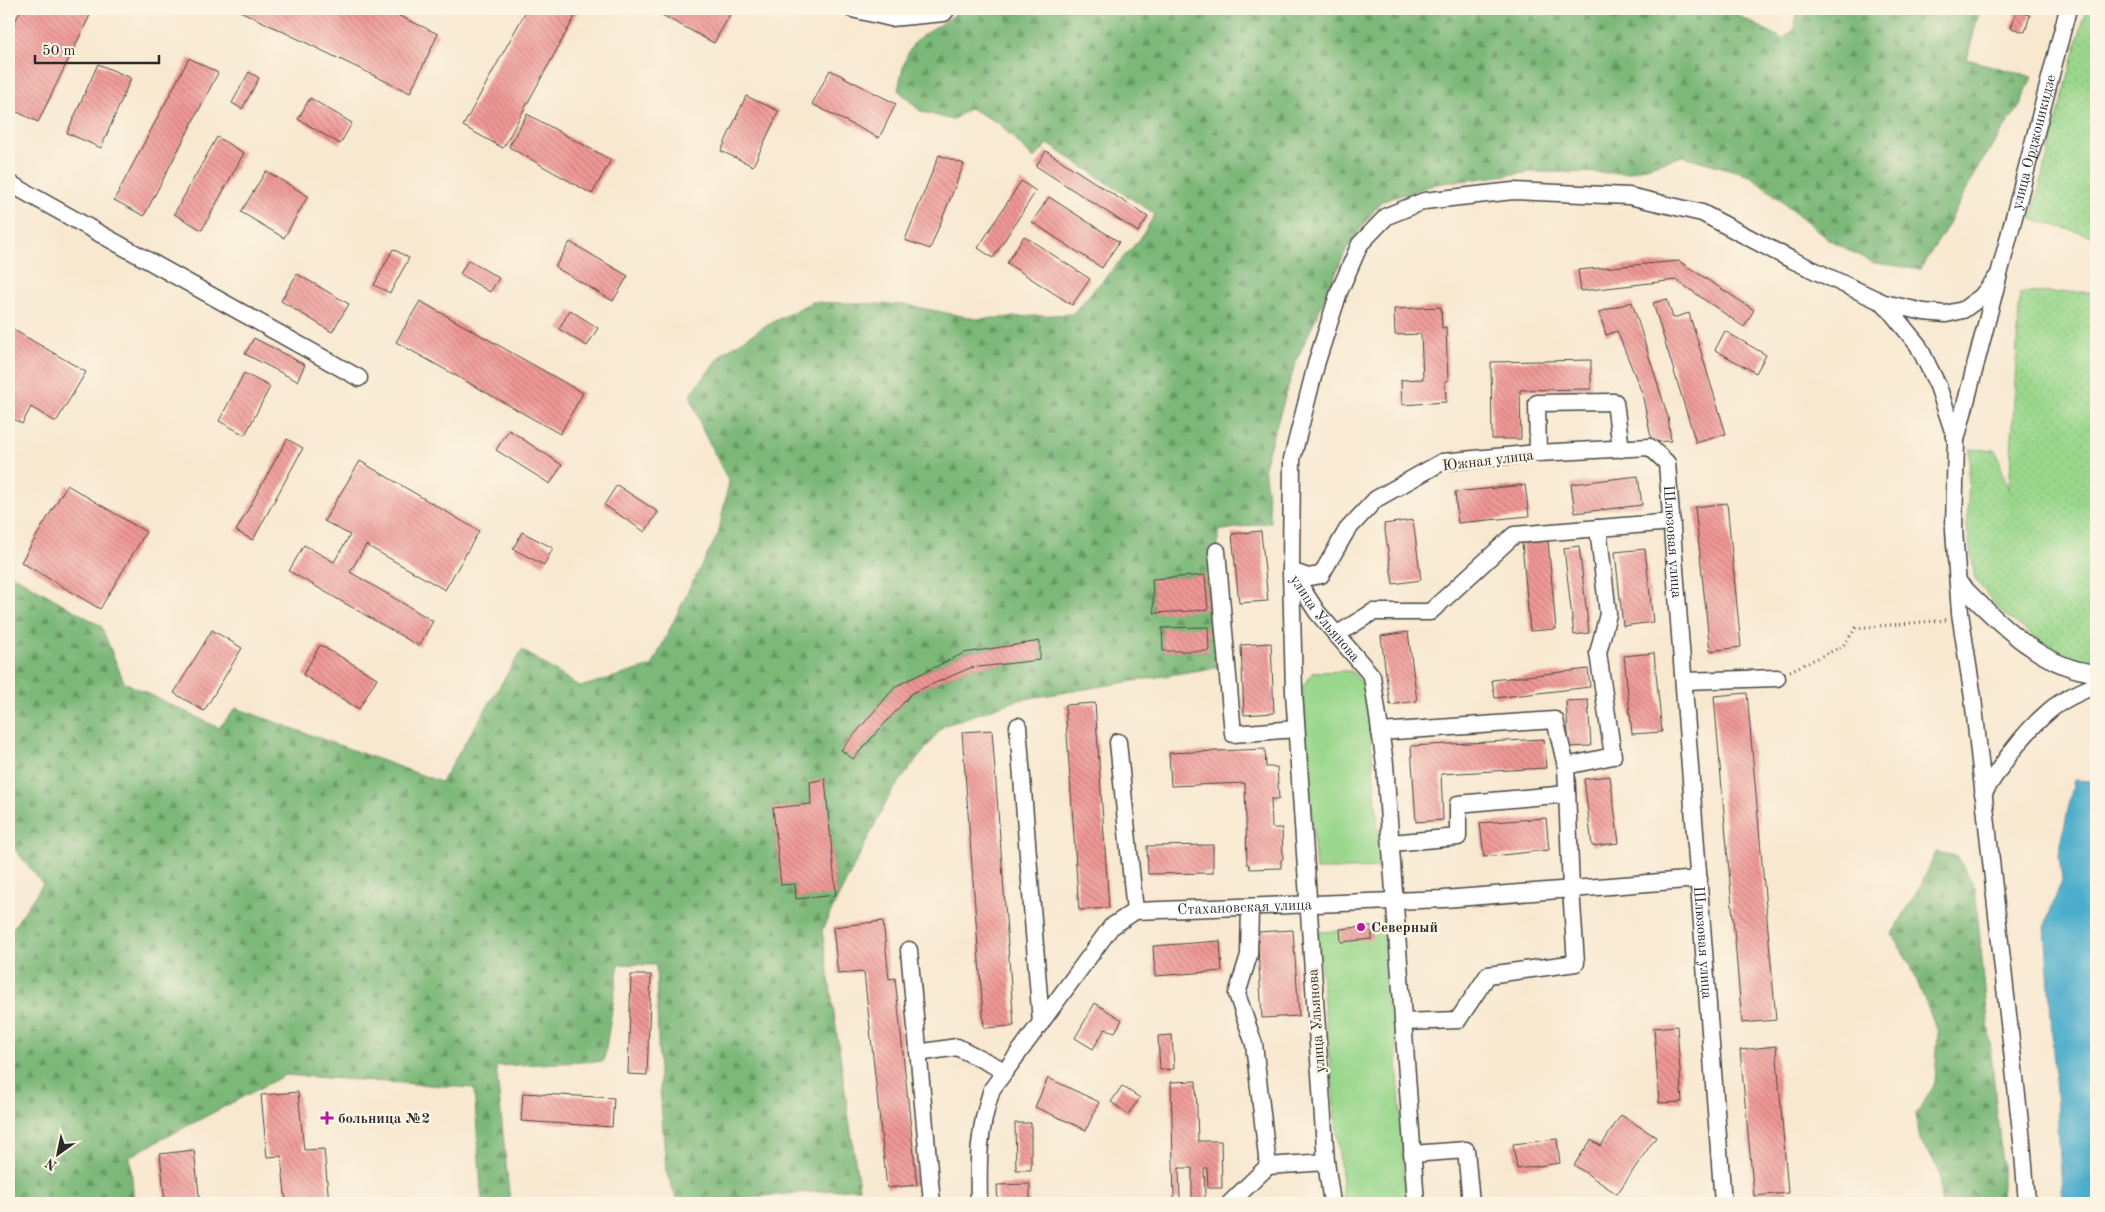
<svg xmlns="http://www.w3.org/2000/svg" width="2105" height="1212" font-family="'Old Standard TT',serif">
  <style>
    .grass { fill: url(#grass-dots); stroke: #62815c }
    .forest { fill: url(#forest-firs); stroke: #537252; fill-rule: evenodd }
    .park { fill: #9ad78c; stroke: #62815c }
    .water { fill: #4cadcb; stroke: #3c6c7b }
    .building { fill: url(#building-back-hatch) }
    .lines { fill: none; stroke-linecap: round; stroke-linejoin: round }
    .minor-casing { stroke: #4a4744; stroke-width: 19 }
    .path { stroke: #4a4744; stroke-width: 3; stroke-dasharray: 1 4; stroke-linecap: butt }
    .minor { stroke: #fff; stroke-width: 16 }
    .poi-dot { fill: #b5179e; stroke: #fcf5e5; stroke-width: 2 }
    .labels { text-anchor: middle; stroke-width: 5; stroke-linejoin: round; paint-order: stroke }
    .street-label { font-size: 15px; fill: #2b2b2b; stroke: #fcf5e5 }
    .poi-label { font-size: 15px; font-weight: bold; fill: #2b2b2b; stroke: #fcf5e5; text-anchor: start }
  </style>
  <defs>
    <pattern id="grass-dots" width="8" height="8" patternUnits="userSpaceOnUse" patternTransform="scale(1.25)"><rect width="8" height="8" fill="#9ad78c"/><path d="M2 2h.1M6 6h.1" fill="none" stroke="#85b979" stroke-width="1.8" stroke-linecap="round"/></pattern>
    <pattern id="forest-firs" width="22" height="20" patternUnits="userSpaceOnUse" patternTransform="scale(1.25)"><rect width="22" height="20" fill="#7bb878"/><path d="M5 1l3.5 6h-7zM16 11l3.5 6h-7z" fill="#659663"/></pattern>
    <pattern id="building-back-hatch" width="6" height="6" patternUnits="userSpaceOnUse" patternTransform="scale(1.25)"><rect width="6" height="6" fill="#f09896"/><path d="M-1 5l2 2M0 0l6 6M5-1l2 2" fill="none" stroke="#c37c7b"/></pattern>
  </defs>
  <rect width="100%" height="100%" fill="#fcf5e5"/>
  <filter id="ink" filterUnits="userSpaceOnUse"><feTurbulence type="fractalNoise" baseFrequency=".02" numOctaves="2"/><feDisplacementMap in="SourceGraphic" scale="10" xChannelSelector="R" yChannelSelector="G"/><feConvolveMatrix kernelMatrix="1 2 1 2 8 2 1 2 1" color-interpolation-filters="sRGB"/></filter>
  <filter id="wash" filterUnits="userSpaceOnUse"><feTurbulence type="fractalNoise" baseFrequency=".0096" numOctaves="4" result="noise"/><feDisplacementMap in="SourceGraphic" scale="20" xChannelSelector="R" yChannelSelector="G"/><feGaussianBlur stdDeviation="1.12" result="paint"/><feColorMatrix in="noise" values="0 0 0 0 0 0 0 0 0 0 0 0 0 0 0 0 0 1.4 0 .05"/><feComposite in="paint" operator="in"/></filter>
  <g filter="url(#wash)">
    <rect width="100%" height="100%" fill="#f8e8d0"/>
    <!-- grass -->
    <path class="grass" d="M2086 9H2096V237L2031 219Z
      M2096 292V665L2079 661 2036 638 2000 611 1975 579 1967 528 1970 449 1996 450 2009 492 2020 293Z"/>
    <!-- forest -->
    <path class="forest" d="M962 9H1726L1783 39 1795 29 1796 9H1980L1967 59 2032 77 2020 105 1977 169 1947 227 1920 269 1874 263 1828 239 1750 175 1683 156 1626 173 1531 172 1436 184 1380 202 1347 248 1296 362 1264 465 1271 522 1218 531V667L1018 700 943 726 890 794 822 930 859 1188 678 1203 666 1171 659 1075 656 965 619 964 604 1061 496 1066 510 1203H482L474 1088 285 1075 130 1156 134 1203H9V934L43 884 9 842V573L101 626 124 682 219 728 236 708 441 782 522 650 580 687 652 666 691 585 718 535 729 482 703 431 690 395 723 353 767 325 812 302 907 305 976 319 1072 314 1140 239 1155 214 1048 144 1034 159 998 123 970 108 952 120 920 111 898 90C902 73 905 49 920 37 934 27 949 20 962 9ZM1205 575 1154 613 1152 579ZM1162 628 1208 651H1163ZM1040 641V660L970 668 912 693 853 759 841 750 896 686 964 653ZM825 779 836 894 796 899 795 884 781 885 773 808 811 804V783Z
      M1936 852 1957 856 1975 888 2002 1164V1203H1941L1939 1170 1920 1140 1916 1114 1935 1083 1938 1033 1911 966 1892 934 1922 883Z"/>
    <!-- park -->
    <path class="park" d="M1351 671 1367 689 1381 868 1316 870 1302 687 1314 672Z
      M1389 928 1406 1203H1344L1317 932Z"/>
    <!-- water -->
    <path class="water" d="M2074 780 2096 781V1203H2063L2045 925 2062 880 2059 854Z"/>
    <g id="blocks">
      <!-- building -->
      <path class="building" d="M21 9H93L38 122 9 108V35Z
        M236 9H385L438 34 410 93Z
        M527 9H579L503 148 463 126Z
        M651 9H733L714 43Z
        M2016 12 2030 15 2025 32 2011 28Z
        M189 58 218 73 144 216 114 200Z
        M98 64 131 78 101 148 67 133Z
        M830 70 896 104 879 138 812 104Z
        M249 72 259 78 242 109 232 103Z
        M746 96 779 111 753 166 721 151Z
        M310 98 352 123 340 144 298 119Z
        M527 114 611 160 592 194 509 147Z
        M217 137 244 153 202 230 174 214Z
        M1046 151 1148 217 1138 232 1036 166Z
        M939 155 964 164 930 249 905 240Z
        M266 171 308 196 284 238 241 212Z
        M1021 181 1036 191 993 258 978 248Z
        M1049 197 1119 242 1102 268 1032 222Z
        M1024 236 1090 279 1072 305 1007 263Z
        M570 242 628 276 613 301 555 267Z
        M393 249 409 258 390 293 374 285Z
        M468 260 499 278 490 292 460 274Z
        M1679 261 1754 310 1744 327 1676 280 1581 291 1578 270Z
        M297 274 349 304 332 332 281 301Z
        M1667 299 1673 318 1689 313 1726 434 1696 443 1653 303Z
        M420 301 583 393 560 434 396 342Z
        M1632 302 1668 417 1671 441 1652 442 1642 393 1617 331 1606 335 1599 312Z
        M1441 307 1442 328 1446 327 1448 381H1445L1446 402 1402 405 1401 380 1423 379 1421 334 1395 335 1394 309Z
        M570 310 598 328 587 346 559 329Z
        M9 327 86 372 56 422 31 407 22 424 9 416Z
        M1725 331 1766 355 1756 373 1715 350Z
        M254 338 305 365 297 381 245 354Z
        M1591 360V389L1520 390 1521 439H1492L1491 362Z
        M244 373 270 387 245 435 219 421Z
        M509 430 562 465 550 484 496 450Z
        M287 439 303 448 253 540 236 531Z
        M360 461 479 531 445 590 366 545 350 572 433 621 419 646 289 571 304 545 334 562 350 535 324 521Z
        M1638 476 1642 505 1575 513 1571 484Z
        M67 485 146 532 100 609 21 562Z
        M617 485 658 512 645 532 604 505Z
        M1525 485 1529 516 1458 523 1455 492Z
        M1727 503 1741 647 1710 651 1695 507Z
        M1413 520 1421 580 1393 584 1384 524Z
        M1261 531 1268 601 1239 603 1232 534Z
        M522 532 553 548 544 565 513 549Z
        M1548 541 1556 629 1530 631 1522 543Z
        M1579 546 1589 633 1574 635 1564 548Z
        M1645 549 1653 622 1623 626 1615 552Z
        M1205 575 1208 610 1154 613 1152 579Z
        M1208 627 1209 651H1163L1162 628Z
        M212 630 242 648 204 711 174 693Z
        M1408 632 1417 701 1390 705 1381 636Z
        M1040 641V660L970 668 912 693 853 759 841 750 896 686 964 653Z
        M1271 643 1274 713 1244 715 1241 645Z
        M320 645 377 678 359 709 303 675Z
        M1654 653 1662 732 1632 734 1624 656Z
        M1588 669 1590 687 1495 698 1492 680Z
        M1747 693 1776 1020 1742 1023 1714 696Z
        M1588 700 1591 746 1569 747 1566 701Z
        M1095 703 1109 908 1079 910 1065 705Z
        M992 730 1014 1026 984 1028 962 732Z
        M1544 739 1546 768 1441 774 1443 820 1416 822 1411 746Z
        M1265 749 1266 767H1277L1279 799H1271L1272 828H1282L1283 859 1281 860V868L1250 869 1249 864H1247L1245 783 1171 786 1169 753Z
        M1610 776 1619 843 1592 846 1584 779Z
        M825 779 836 895 796 899 795 884 781 885 773 808 811 804 810 782Z
        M1546 818 1549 850 1484 857 1480 823Z
        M1213 845V873L1148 874 1147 846Z
        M883 921 889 979 895 978 917 1185 887 1188 864 972 838 974 833 927Z
        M1361 927H1372V939L1341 942 1340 929Z
        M1293 930 1299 1016 1262 1018 1257 932Z
        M1220 941 1222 971 1155 976 1153 946Z
        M631 975H651L647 1075 628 1074Z
        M1095 1003 1122 1020 1115 1032 1105 1029 1093 1049 1075 1038Z
        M1677 1026 1682 1102 1659 1103 1654 1028Z
        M1172 1035 1174 1069 1160 1070 1158 1036Z
        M1776 1046 1788 1193 1754 1196 1740 1050Z
        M1048 1078 1099 1102 1086 1130 1035 1107Z
        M1196 1081 1198 1141H1221L1222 1188H1208L1207 1168H1204L1205 1199 1192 1200V1168H1179L1180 1199H1174L1171 1082Z
        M1122 1086 1140 1098 1128 1114 1111 1102Z
        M298 1092 304 1150 324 1149 329 1203H286L281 1156 267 1157 261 1095Z
        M523 1093 614 1098 612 1127 521 1121Z
        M1621 1115 1656 1137 1617 1194 1574 1165 1591 1140 1601 1146Z
        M1015 1123H1031V1170H1016Z
        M1557 1139 1560 1163 1517 1169 1513 1144Z
        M194 1150 200 1203H165L160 1154Z
        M1030 1184V1203H998L997 1185Z"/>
    </g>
  </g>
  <g filter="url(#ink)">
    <use href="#blocks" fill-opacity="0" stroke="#4a4744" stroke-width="1"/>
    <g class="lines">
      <!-- minor casing -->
      <g class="minor-casing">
        <g id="minor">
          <path d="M852 9 891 18 944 13 947 9"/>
          <path d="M9 183 359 378"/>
          <path d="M1884 303 1918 345 1938 386 1956 440"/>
          <path d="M1538 453 1537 403 1615 402 1621 449"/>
          <path d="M1217 551 1233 734 1296 729"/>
          <path id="s1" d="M1291 571 1308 577 1321 575 1347 530 1376 499 1442 462 1538 453 1650 447 1667 463 1723 1203"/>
          <path id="s2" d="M1292 573 1317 612 1372 676 1385 764 1416 1203"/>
          <path d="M1958 582C1996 620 2040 668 2096 673"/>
          <path d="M1336 635 1373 612H1430L1514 535 1672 522"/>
          <path d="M1684 681 1777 678"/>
          <path d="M1018 726 1041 1023"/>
          <path d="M1380 732 1555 720 1566 766"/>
          <path d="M1118 742 1135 911"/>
          <path d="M1983 794C2002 764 2022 734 2049 711 2063 699 2080 692 2096 685"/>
          <path d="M1391 843 1458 837V804L1567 794"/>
          <path d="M1250 907 1249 955 1237 994 1254 1044 1268 1166 1326 1162"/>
          <path d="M909 950 932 1203"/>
          <path d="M1403 1022 1458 1020 1488 975 1576 963 1571 889 1566 766 1613 756 1598 653 1608 614 1598 528"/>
          <path d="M918 1053 957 1047 1005 1071"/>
          <path d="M1412 1154 1466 1150 1471 1203"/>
          <path id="s3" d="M979 1203C978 1160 978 1131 992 1089L1111 927 1135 911 1444 899 1699 879"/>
          <path d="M1230 1203 1268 1166"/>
          <path d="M1332 1203 1326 1162 1294 692 1291 571 1292 459 1317 361 1339 292 1360 244 1387 216 1424 201 1513 191 1629 196 1702 213 1790 259 1884 303 1924 312 1946 314 1963 310 1981 297 1998 276"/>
          <path id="s4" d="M2027 1203 2022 1141 1973 698 1960 613 1954 530 1956 440 2068 9"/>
        </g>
      </g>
      <!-- path -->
      <path class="path" d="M1790 671 1843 646 1856 628 1946 620"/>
      <!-- minor -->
      <use href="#minor" class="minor"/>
    </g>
  </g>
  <!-- markers -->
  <g class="poi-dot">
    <circle cx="1361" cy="927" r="5"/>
    <path d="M324.5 1110.5h5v5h5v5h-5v5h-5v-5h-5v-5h5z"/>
  </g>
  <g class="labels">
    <!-- street labels -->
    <g class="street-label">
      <text dy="5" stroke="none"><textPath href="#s4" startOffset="1075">улица Орджоникидзе</textPath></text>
      <text transform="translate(1488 460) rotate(-7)" y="5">Южная улица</text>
      <text dy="5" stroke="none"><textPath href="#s1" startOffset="512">Шлюзовая улица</textPath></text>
      <text dy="5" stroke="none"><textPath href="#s2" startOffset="56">улица Ульянова</textPath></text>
      <text dy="5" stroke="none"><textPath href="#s3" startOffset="455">Стахановская улица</textPath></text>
      <text dy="5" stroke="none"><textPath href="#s1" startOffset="914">Шлюзовая улица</textPath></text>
      <text transform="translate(1316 1021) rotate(-94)" y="5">улица Ульянова</text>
    </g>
    <!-- poi labels -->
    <g class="poi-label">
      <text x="1371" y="932">Северный</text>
      <text x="338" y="1123">больница №2</text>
    </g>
  </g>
  <!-- margin -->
  <rect width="2105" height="1212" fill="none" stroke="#fcf5e5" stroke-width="30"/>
  <!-- north arrow -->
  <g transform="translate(58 1154) rotate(213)" stroke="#fcf5e5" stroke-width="4" paint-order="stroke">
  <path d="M0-4L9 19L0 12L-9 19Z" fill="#2b2b2b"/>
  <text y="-8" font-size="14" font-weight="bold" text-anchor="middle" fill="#2b2b2b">N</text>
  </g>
  <!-- scale -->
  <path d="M35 55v8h124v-8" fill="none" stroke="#2b2b2b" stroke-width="2.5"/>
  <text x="42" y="55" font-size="15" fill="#2b2b2b" stroke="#fcf5e5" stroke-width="4" paint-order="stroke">50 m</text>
</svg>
